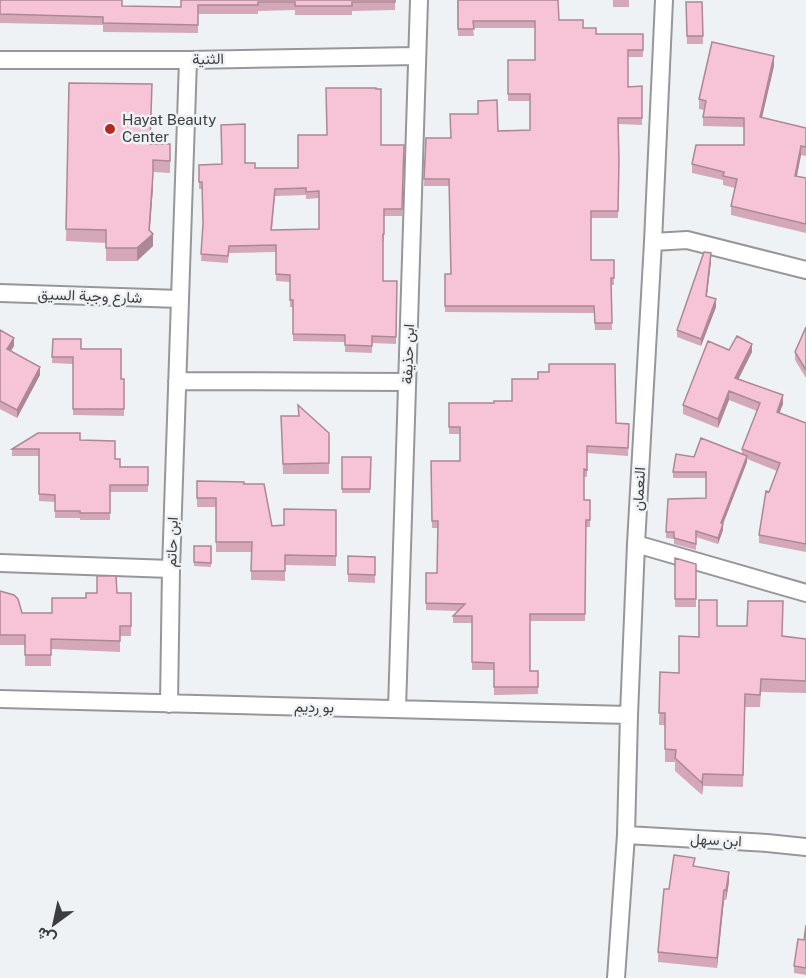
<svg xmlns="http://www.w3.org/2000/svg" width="806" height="978" font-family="'Public Sans',Vazirmatn,sans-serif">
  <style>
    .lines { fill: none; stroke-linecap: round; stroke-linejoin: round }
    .minor-casing { stroke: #95979a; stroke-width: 20 }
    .minor { stroke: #fff; stroke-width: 16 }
    .wall { fill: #d4a8b9; fill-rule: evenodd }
    .shaded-wall { fill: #ac8896 }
    .building { fill: #f6c3d7; stroke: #ac8896; stroke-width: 1.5; fill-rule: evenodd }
    .poi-dot { fill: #b6271f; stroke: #eff2f5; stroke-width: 2 }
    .labels { text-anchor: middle; stroke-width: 5; stroke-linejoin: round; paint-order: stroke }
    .street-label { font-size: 15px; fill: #3c3d3e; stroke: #eff2f5 }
    .poi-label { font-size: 15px; fill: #3c3d3e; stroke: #eff2f5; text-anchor: start }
  </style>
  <rect width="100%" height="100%" fill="#eff2f5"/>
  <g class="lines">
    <!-- minor casing -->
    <g class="minor-casing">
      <path id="minor" d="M0 60H188L417 56
        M653 242 687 240 806 270
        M0 293 180 299
        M177 381 407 382
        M636 544 806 593
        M0 563 171 569
        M0 699 629 715
        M169 704 171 569 188 60
        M397 709 419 0
        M626 835 767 843 806 847
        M616 978 626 835 629 715 636 544 653 242 664 0"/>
    </g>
    <!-- minor -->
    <use href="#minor" class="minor"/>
  </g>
  <!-- wall -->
  <path class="wall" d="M0 0 122 6 181 7V0H395V10L352 11V15H295V10L258 11V14H198V33L103 32V25L0 23Z
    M457 0 559 20 583 28 596 34H643V57H628V87L642 86V125L618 124 619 161 618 218H591V260H614V285H611L612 330H595L594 313 445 312V274H451L449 186H424L426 138H450L498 131 530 130V101H508V60H535V28H473L474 36H458Z
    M613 0H629V7H613Z
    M686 2H702L703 44H687Z
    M774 66 762 117 806 128V156L801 155 797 176 806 178V233L731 215V206L735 188 723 185V180L692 173V164L744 145V127L703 126V117L704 110 699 109V99Z
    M69 83 151 144H170V173L153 172V187L150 231 153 246 137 261H106V243L66 241Z
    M381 145H404L402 216H384V241H383V281H397L396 344 372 343V353L345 352V342L293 341V307H290V282L276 281V252L229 253 228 263 201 261 203 226 202 189H199V165L245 163 255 168H298ZM306 195V199L319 198V229L272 230 275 196Z
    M711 261 707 296 716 307 701 346 677 337V330Z
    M806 327V378L795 360V352Z
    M0 330 14 346 11 351 40 375 17 418 0 409Z
    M53 339 81 349 121 379H124V416L73 415V364L52 363Z
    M729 350 752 352 738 379 783 404 779 413 806 423V552L759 543V535L769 492 777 471 747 459V462L723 524V530L718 544 696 537V550L674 544V539L666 538V532L706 498V478H673V472L694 457 742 454V449L757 411 729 400 718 428 683 414V405Z
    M449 403 616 423 629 432 628 456 587 453V477H584V500H590V527H586L585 621H530V671H538V694L494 695V670H472V623H453V616L458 611 426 610V573H437L438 528H432L431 461H460V434H449Z
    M281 416 329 433V474H283Z
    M80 440 115 459 120 467H148V492H110V520H80V518H55V502L39 501V456H12V449Z
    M342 457H371L370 493H342Z
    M197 481 244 484 272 526 284 525 336 510V566L285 565V581L251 580V552H216V507H197Z
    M194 546H211V567L194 566Z
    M348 556 375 557V583L348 582Z
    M675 558 696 564V607H675Z
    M0 584V591L22 613H52L86 598 117 593H131V636H120V652L51 649V666H25V645H0Z
    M717 626 806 639V693L761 692 760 707H745L743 787 703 786 702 795 675 771V762H665V725H659L660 672 679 673 699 637Z
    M695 866 729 882 726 900H724L717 968 658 962V952L669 889Z
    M806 925V975L794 973V966L804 940Z"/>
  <!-- shaded-wall -->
  <path class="shaded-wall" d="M774 56V66L760 126V117Z
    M801 146V155L795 185V176Z
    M153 174V187L149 237 153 234V246L137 261V248L149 230Z
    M711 253V261L706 303V296Z
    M716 299V307L701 346V339Z
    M14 338V346L7 357V349Z
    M752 344V352L735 386V378Z
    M40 367V375L17 418V410Z
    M729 391V400L718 428V419Z
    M783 395V404L777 420V412Z
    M747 456V462L721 529V523Z
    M723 524V530L718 544V538Z
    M703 774V786L702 795V783Z
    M729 872V882L726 900V890Z
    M724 890V900L717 968V958Z"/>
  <!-- building -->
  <path class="building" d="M0 0H122V6L181 7V0H395V2H352V6H295V2H258V5H198V25L103 23V17L0 14Z
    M458 0H558L559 20H583V28H596V34H643V50H628V87L642 86V118H618L619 161 618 211H591V260H614V278H611L612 323H595L594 306H445V274H451L449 179H424L426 138H451L450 114H478V101L497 100 498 131 530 130V94H508V60H535V21H473L474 29H458Z
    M686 2H702L703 36H687Z
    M712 42 774 56 760 117 806 128V147L801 146 795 176 806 178V224L731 206 737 179 723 176 724 172 692 164 696 145H744V118L703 117 706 101 699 99Z
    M69 83 152 84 150 144H170V161L153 160V174L149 230 153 234 137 248H106V230L66 229Z
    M326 88H376V89H381V145H404L402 209H384V234H383V281H397L396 337 372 336V346L345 345V335L293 334V300H290V275L276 274V245L229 246 228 256 201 254 203 224 202 182H199V165L222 164 221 125 245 124V163H255V168H298V135H327ZM306 188V192L319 191V229L271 230 275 189Z
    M704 252 711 253 706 296 716 299 701 339 677 330Z
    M806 327V370L795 352Z
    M0 330 14 338 7 349 40 367 17 410 0 401Z
    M737 336 752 344 735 378 783 395 777 412 806 423V544L759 535 766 491 769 492 780 463 742 449 760 403 729 391 718 419 683 405 708 341 729 350Z
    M53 339H81V349H121V379H124V409H73V357H52Z
    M549 364H615L616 423 629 424 628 448 587 446V470L584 469V500H590V520H586L585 614H530V671H538V687H494V663L472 662V616H453L465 604 426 603V573H437L438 521H432L431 461H460V427H449V403H494V401H512V379H538V372H549Z
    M298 405 329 433V463L283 464 281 416H299Z
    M38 433H80V440L115 441V459H120V467H148V485H110V513H80V511H55V495L39 494V449H12Z
    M701 438 747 456 721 523 723 524 718 538 696 531V544L674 538V532H666L668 499 706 498V472H673L676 454 694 457Z
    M342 457H371L370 489H342Z
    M197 481 244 482V484H264L272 526 284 525V509L336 510V556L285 555V571H251L252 542H216V498H197Z
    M194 546H211V563L194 562Z
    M348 556 375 557V575L348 574Z
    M675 558 696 564V599H675Z
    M97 576H116L117 593H131V626H120V641L51 639V655H25V635H0V591L14 595 18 599 22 613H52V598H86V593H97Z
    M699 600H717V626H747L748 601H783L782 636 806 639V681L761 679 760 695 745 694 743 775 703 774 702 783 675 758 676 750 665 749V713H659L660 672 679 673V636L699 637Z
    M674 855 695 858 693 866 729 872 726 890H724L717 958 658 952 664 889H669Z
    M806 925V968L794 966 798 939 804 940Z"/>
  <!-- markers -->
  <circle class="poi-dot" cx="110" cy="129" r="6"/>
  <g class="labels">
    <!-- street labels -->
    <g class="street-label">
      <text transform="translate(208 59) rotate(-1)" y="5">الثنية</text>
      <text transform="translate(90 296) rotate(2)" y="5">شارع وجبة السيق</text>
      <text transform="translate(408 354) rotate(-88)" y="5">ابن حذيفة</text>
      <text transform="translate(639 489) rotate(-87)" y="5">النعمان</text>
      <text transform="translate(172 542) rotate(-88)" y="5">ابن حاتم</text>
      <text transform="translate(314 707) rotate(1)" y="5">بو رديم</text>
      <text transform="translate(716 840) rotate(3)" y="5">ابن سهل</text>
    </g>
    <!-- poi labels -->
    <g class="poi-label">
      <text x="122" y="125">Hayat Beauty<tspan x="122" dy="17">Center</tspan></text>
    </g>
  </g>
  <!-- north arrow -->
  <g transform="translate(54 924) rotate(213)" stroke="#eff2f5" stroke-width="4.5" paint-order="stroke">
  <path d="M0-4.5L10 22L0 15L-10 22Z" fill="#3c3d3e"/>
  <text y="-9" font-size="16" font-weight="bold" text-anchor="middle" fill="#3c3d3e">ش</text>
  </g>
</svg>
